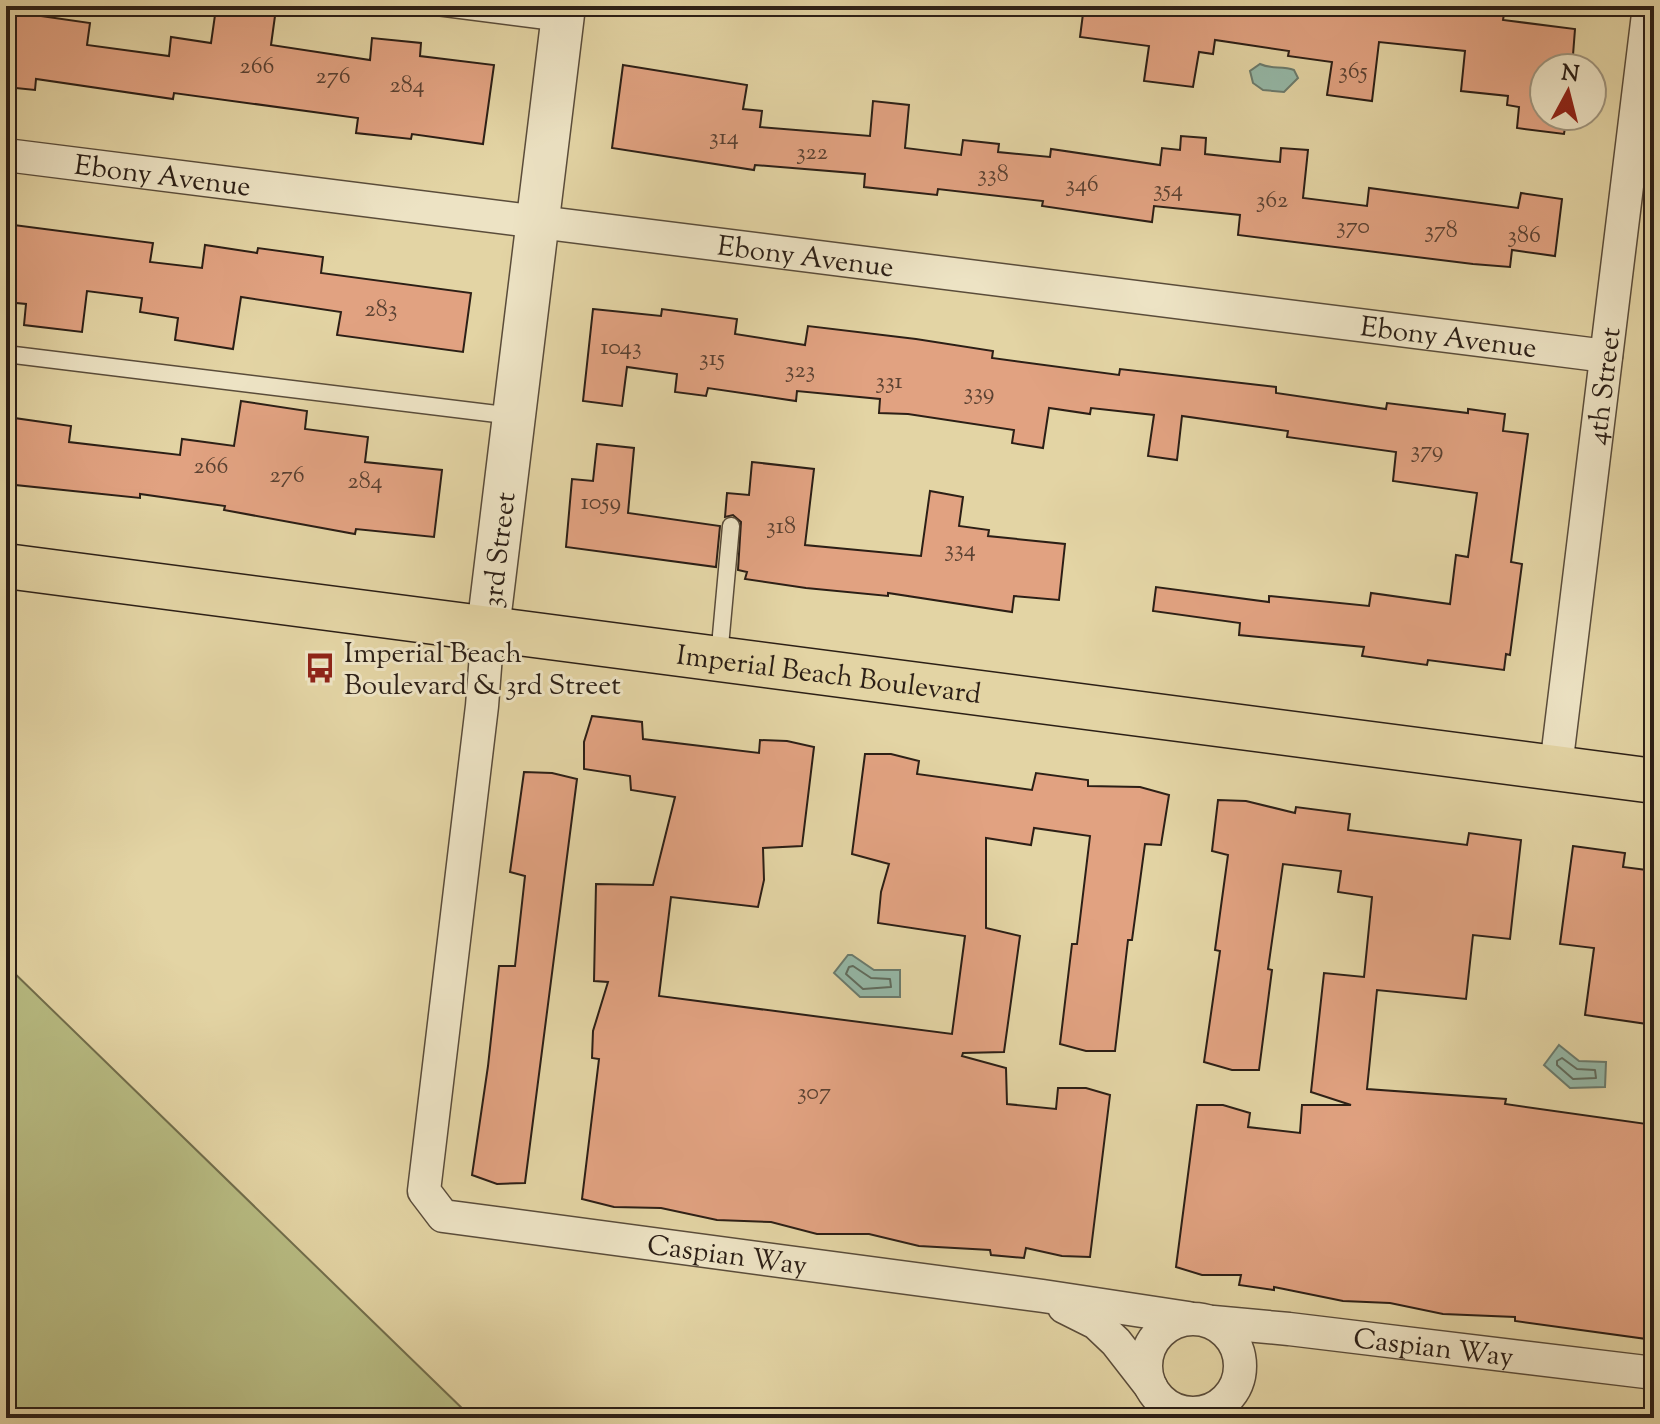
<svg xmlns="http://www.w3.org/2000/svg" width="1660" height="1424" font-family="'Sorts Mill Goudy',serif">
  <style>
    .green { fill: #b8bc83; stroke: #726e4c; stroke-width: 2 }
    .water { fill: #95b8a7; stroke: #6b7b6d; stroke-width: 2 }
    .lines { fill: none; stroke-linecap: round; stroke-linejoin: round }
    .shore { stroke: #606c5e; stroke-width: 2 }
    .building { fill: #e1a281; stroke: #2c1f16; stroke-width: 2 }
    .service-casing { stroke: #5a4c3a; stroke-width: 19 }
    .minor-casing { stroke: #5a4c3a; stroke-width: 35 }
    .tertiary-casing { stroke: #5a4c3a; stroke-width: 45 }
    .primary-casing { stroke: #2c1f16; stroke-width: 47 }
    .service { stroke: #ede3c4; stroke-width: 16 }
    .minor { stroke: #ede3c4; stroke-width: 32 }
    .tertiary { stroke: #ede3c4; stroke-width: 42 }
    .primary { stroke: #e3d4a4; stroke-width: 44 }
    .labels { text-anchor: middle; stroke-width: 6; stroke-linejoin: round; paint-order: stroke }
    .number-label { font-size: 24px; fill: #594031 }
    .street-label { font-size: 28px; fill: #2c1f16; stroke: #ede3c4 }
    .poi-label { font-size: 28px; fill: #2c1f16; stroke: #ede3c4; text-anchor: start }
  </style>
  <rect width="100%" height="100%" fill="#e3d4a4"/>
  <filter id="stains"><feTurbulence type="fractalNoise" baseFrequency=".0025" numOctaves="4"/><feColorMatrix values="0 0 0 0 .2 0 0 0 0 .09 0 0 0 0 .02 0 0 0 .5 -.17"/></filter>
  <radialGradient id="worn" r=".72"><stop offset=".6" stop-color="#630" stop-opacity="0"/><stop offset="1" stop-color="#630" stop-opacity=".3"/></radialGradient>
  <!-- green -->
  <path class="green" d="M6 965 470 1416V1418H6Z"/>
  <!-- water -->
  <path class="water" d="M1260 64C1272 70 1282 65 1294 70L1298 78 1284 92 1263 90 1253 83 1250 71Z
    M848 955H852L874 970H900V997H860L834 973Z
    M1559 1045 1579 1061 1606 1062 1605 1087 1570 1088 1544 1065Z"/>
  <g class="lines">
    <!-- shore -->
    <path class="shore" d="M853 966 871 978 890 979 891 987 863 989 846 974 849 967Z
      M1562 1058 1577 1069 1595 1070 1596 1078 1573 1079 1557 1065V1061Z"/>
  </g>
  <!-- building -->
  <path class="building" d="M1084 6H1435L1504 14 1503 20 1575 29 1572 68H1544V116H1567L1564 134 1517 128 1519 107 1507 105 1508 96 1461 91 1465 51 1379 42 1372 101 1327 95 1332 62 1288 56 1289 51 1215 40 1213 54 1199 52 1193 87 1144 81 1149 46 1080 37Z
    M216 8 275 16 271 45 370 60 372 38 421 43 420 56 494 65 483 144 412 134 411 139 356 133 358 118 174 93 173 99 36 79 35 90 6 87V11L90 23 87 45 169 56 171 37 211 43Z
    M623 65 747 85 743 109 762 111 760 127 870 136 873 101 909 105 905 148 961 155 963 140 999 144 998 152 1050 157 1051 149 1160 165 1162 148 1180 150 1181 136 1206 138 1205 154 1280 162 1281 148 1308 150 1303 198 1367 206 1369 188 1518 208 1521 193 1562 199 1555 256 1512 250 1510 267 1473 264 1238 235 1240 215 1154 206 1152 222 1042 206 1043 201 938 189 937 195 864 187 865 174 755 165 754 170 612 148Z
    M6 224 153 243 150 262 202 268 205 245 257 253 258 248 323 257 321 273 471 293 463 352 337 335 341 312 241 297 233 349 175 340 178 318 140 312 142 298 87 291 82 332 24 325 26 304 6 302Z
    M593 309 661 316 662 309 737 319 735 334 805 345 808 326 916 339 993 351 992 358 1119 375 1120 369 1276 387V393L1386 409 1387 403 1468 413V409L1505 414 1503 431 1528 434 1511 562 1522 564 1510 655 1506 654 1504 670 1428 660 1427 665 1362 656 1364 647 1239 635 1240 623 1153 611 1156 587 1269 602V596L1369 606 1371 593 1450 604 1456 555 1468 557 1477 493 1393 481 1396 452 1287 437 1288 431 1182 416 1177 460 1148 456 1154 415 1091 408 1090 414 1049 408 1043 448 1012 443 1014 430 908 414 879 413 880 399 797 391 796 401 708 388 706 396 675 392 677 374 627 367 622 406 583 401Z
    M241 401 307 411 305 429 368 437 365 462 442 470 434 537 356 529 355 534 224 510 225 506 140 494V498L6 484 14 418 71 426 69 442 180 455 182 439 234 446Z
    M597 444 634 448 628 513 720 526 716 567 566 547 572 479 593 481Z
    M752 462 814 469 805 545 921 556 930 491 963 497 959 526 989 530 988 536 1065 544 1059 600 1014 596 1012 612 888 593V596L806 588 745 579 747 572 738 570 741 522 733 515 725 517 727 493 749 495Z
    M592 716 642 722 643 739 759 753 760 740 787 741 814 747 802 846 763 848 764 880 758 907 671 897 659 996 952 1034 965 936 878 923 881 892 889 864 852 854 865 754H891L919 761 917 774 1032 790 1036 773 1088 780V786L1140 787 1169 795 1161 845 1145 844 1132 940H1128L1115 1051H1086L1060 1044 1072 944H1077L1090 836 1034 828 1031 845 986 838V928L1020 936 1004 1052 963 1053 962 1056 1006 1068 1007 1104 1056 1109 1058 1088H1086L1110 1095 1090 1257 1062 1256 1026 1248 1024 1258 991 1255 990 1250 919 1246 869 1234H817L771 1222 717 1220 661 1208 614 1207 582 1199 599 1059 592 1058 593 1031 608 982 594 981 596 884 653 885 675 797 631 790 630 776 584 769V742Z
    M524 772 552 773 577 779 525 1183 497 1184 472 1175 488 1066 499 966H515L525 876 510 872Z
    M1218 800 1246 801 1295 813 1296 807 1350 814 1348 830 1467 845 1469 833 1521 840 1510 939 1473 935 1466 999 1377 990 1367 1089 1506 1099 1505 1104 1654 1125V1340L1515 1321V1317L1443 1314 1390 1303 1343 1301 1274 1287V1290L1239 1285 1241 1275H1202L1176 1267 1197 1105H1223L1250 1113 1248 1127 1300 1133 1302 1105H1351L1311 1092 1324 973 1364 977 1372 897 1338 892 1341 871 1283 864 1268 969 1272 970 1259 1070H1232L1204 1062 1220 951 1215 950 1228 855 1212 851Z
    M1573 846 1625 853 1623 867 1654 871V1025L1585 1015 1594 948 1560 944Z"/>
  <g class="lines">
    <!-- service casing -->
    <g class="service-casing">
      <path id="service" d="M429 6 562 23
        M6 354 513 416
        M719 657 731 526"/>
    </g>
    <!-- minor casing -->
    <g class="minor-casing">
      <g id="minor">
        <path id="s1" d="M6 155 1606 356"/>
        <path id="s2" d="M488 629 482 706 424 1191 443 1216 1043 1296 1188 1318"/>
        <path id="s3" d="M1556 767 1649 6"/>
        <path d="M1064 1307 1096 1323 1116 1342 1151 1387"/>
        <circle cx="1193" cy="1366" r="47"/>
        <path id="s4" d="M1213 1322 1289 1329 1654 1373"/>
      </g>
    </g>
    <!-- tertiary casing -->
    <g class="tertiary-casing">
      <g id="tertiary">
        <path id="s5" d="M488 629 564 6"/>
      </g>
    </g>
    <!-- primary casing -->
    <g class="primary-casing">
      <g id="primary">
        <path id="s6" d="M6 566 1654 781"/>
      </g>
    </g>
    <!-- service -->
    <use href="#service" class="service"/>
    <!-- minor -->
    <use href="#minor" class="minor"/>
    <!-- tertiary -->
    <use href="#tertiary" class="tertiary"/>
    <!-- primary -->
    <use href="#primary" class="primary"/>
  </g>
  <!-- icons -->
  <defs>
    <g id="bus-bare" transform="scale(2.4)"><path d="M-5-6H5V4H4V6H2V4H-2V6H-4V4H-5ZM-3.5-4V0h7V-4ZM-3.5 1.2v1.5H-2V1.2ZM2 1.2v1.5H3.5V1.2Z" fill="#8f2418" stroke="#ede3c4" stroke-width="2.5" paint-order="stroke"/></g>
  </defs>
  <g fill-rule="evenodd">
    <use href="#bus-bare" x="320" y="668"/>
  </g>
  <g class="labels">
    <!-- number labels -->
    <g class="number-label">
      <text x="257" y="73">266</text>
      <text x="1353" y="78">365</text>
      <text x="333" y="83">276</text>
      <text x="407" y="92">284</text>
      <text x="724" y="144">314</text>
      <text x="812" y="159">322</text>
      <text x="993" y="181">338</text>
      <text x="1082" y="191">346</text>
      <text x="1168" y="196">354</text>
      <text x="1272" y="207">362</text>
      <text x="1353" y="233">370</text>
      <text x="1441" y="237">378</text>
      <text x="1524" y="242">386</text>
      <text x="381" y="316">283</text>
      <text x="621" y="354">1043</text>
      <text x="712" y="365">315</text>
      <text x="800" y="377">323</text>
      <text x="889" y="388">331</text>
      <text x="979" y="399">339</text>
      <text x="1427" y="457">379</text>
      <text x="211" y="473">266</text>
      <text x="287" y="482">276</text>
      <text x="365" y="488">284</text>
      <text x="601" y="509">1059</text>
      <text x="781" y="533">318</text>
      <text x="960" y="556">334</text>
      <text x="814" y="1099">307</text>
    </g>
    <!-- street labels -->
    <g class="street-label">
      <text dy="10" stroke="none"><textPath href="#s1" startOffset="158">Ebony Avenue</textPath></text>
      <text dy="10" stroke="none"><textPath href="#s1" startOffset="806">Ebony Avenue</textPath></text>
      <text dy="10" stroke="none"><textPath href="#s1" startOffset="1454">Ebony Avenue</textPath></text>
      <text dy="10" stroke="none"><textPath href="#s3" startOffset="384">4th Street</textPath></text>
      <text dy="10" stroke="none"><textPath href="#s5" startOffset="80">3rd Street</textPath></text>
      <text dy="10" stroke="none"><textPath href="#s6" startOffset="830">Imperial Beach Boulevard</textPath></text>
      <text dy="10" stroke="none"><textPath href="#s2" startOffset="884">Caspian Way</textPath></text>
      <text dy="10" stroke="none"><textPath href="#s4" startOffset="222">Caspian Way</textPath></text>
    </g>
    <!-- poi labels -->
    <g class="poi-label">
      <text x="344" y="662">Imperial Beach<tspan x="344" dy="32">Boulevard &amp; 3rd Street</tspan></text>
    </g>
  </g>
  <!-- margin -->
  <rect width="1660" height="1424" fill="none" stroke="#e3d4a4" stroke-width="32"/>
  <rect x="8" y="8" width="1644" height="1408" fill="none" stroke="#2c1f16" stroke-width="4"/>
  <rect x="16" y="16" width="1628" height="1392" fill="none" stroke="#2c1f16" stroke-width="2"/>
  <!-- north arrow -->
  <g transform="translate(1568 92) rotate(7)"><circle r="38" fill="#ede3c4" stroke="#a0957e" stroke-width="2"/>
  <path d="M0-6L14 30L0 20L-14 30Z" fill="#8f2418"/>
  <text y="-12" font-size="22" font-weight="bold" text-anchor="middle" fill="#2c1f16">N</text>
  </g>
  <rect width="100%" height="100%" filter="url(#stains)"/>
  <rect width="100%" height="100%" fill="url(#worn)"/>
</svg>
